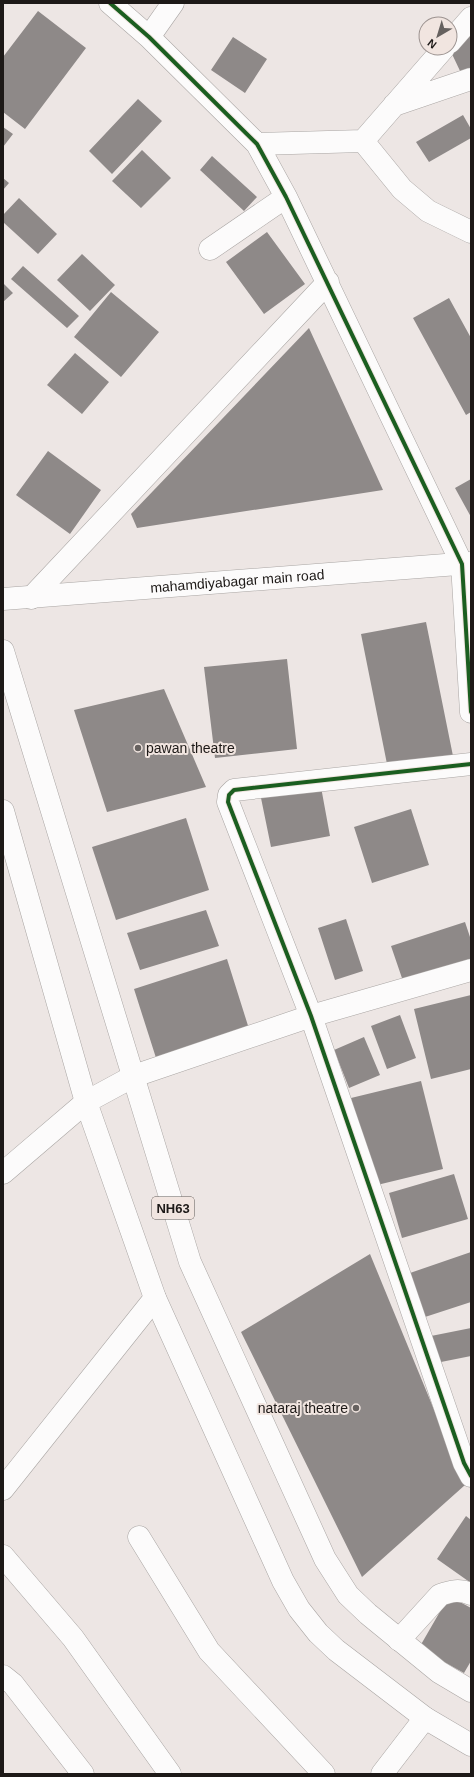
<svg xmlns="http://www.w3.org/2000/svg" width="474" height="1777" font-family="Helvetica,sans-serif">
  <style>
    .building { fill: #8e8988 }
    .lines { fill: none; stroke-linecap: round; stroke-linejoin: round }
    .minor-casing { stroke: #a9a5a3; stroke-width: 23 }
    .major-casing { stroke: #a9a5a3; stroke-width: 23 }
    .highway-casing { stroke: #a9a5a3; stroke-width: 23 }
    .minor { stroke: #fcfbfb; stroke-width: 22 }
    .major { stroke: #fcfbfb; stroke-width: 22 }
    .highway { stroke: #fcfbfb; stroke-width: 22 }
    .cycleway-casing { stroke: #f1e5e0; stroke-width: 6 }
    .cycleway { stroke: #1b5e20; stroke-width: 4 }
    .poi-dot { fill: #66615f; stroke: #f1e5e0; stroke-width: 1.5 }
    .labels { text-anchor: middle; stroke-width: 4; stroke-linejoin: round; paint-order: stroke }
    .shield { fill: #f1e5e0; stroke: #5d5653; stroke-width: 1 }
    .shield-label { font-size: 13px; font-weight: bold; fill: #1d1917 }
    .street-label { font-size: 14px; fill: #1d1917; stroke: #f1e5e0 }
    .poi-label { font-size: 14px; fill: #1d1917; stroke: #f1e5e0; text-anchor: start }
  </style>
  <rect width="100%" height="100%" fill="#ede6e4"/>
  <!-- building -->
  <path class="building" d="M38 11 86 48 25 129 3 112V57Z
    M471 35V68L461 73 452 54Z
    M233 37 267 59 245 93 211 70Z
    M138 99 162 121 112 174 89 151Z
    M463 115 471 129V138L429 162 416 142Z
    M3 127 13 134 3 147Z
    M142 150 171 178 141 208 112 181Z
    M212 156 257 197 244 211 200 170Z
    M3 178 9 183 3 190Z
    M19 198 57 234 38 254 3 222V215Z
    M267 232 305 284 264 314 226 262Z
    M82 254 115 285 90 311 57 280Z
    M23 266 79 316 67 328 11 279Z
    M3 283 13 293 3 302Z
    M111 292 159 332 121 377 74 337Z
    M449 298 471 338V412L466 415 413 318Z
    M309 328 383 490 137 528 131 514Z
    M75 353 109 382 82 414 47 385Z
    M48 451 101 490 70 534 16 495Z
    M471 479V517L455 488Z
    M426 622 453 756 388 769 361 634Z
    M287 659 297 749 215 758 204 667Z
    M164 689 206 787 107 812 74 710Z
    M321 787 330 836 271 847 261 798Z
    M411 809 429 865 372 883 354 827Z
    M186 818 209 890 116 920 92 847Z
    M206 910 219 946 140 970 127 933Z
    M346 919 363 971 335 980 318 928Z
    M465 922 471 940V962L404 984 391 946Z
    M227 959 250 1032 157 1061 134 989Z
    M471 995V1069L431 1079 414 1009Z
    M400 1015 416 1058 387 1069 371 1026Z
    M364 1037 380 1075 349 1088 334 1050Z
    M421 1081 443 1169 373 1186 351 1098Z
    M454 1174 468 1219 402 1238 389 1193Z
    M471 1252V1302L425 1317 410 1273Z
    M370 1254 465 1485 362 1577 241 1332Z
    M471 1328V1356L436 1363 431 1336Z
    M466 1516 471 1520V1583L437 1559Z
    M449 1596 471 1608V1661L464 1673 419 1648Z"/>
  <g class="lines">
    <!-- minor casing -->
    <g class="minor-casing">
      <path id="minor" d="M110 3 149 37 257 144 286 197 462 564 471 712
        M149 37 173 3
        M450 42 471 18
        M394 105 471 79
        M363 141 444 48
        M257 144 363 141 402 189 428 211 471 232
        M210 249 286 197
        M31 598 328 282
        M471 764 234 790 229 795 228 802 311 1016 464 1463 471 1476
        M3 1173 86 1102 134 1076 311 1016 471 970
        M3 1489 155 1298
        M139 1537 209 1651 324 1774
        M3 1556 73 1638 170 1774
        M399 1640 440 1595C451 1591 460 1589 471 1594
        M3 1676 13 1684 83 1774
        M382 1774 425 1718"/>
    </g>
    <!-- major casing -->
    <g class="major-casing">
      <g id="major">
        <path id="s1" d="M3 599 471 563"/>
      </g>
    </g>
    <!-- highway casing -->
    <g class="highway-casing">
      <path id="highway" d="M3 651 190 1262 325 1559 348 1595 368 1614 439 1672 471 1691
        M3 811 86 1102 155 1298 283 1581 299 1609 318 1633 336 1650 425 1718 471 1745"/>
    </g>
    <!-- minor -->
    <use href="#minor" class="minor"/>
    <!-- major -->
    <use href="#major" class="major"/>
    <!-- highway -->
    <use href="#highway" class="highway"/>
    <!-- cycleway casing -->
    <g class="cycleway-casing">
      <path id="cycleway" d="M110 3 149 37 257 144 286 197 462 564 471 712
        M471 764 234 790 229 795 228 802 311 1016 464 1463 471 1476"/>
    </g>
    <!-- cycleway -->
    <use href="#cycleway" class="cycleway"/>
  </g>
  <!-- markers -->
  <g class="poi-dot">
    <circle cx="138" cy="748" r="4"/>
    <circle cx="356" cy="1408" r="4"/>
  </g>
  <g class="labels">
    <!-- shield labels -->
    <rect class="shield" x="152" y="1197" width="42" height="22" rx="3"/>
    <g class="shield-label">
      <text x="173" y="1213">NH63</text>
    </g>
    <!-- street labels -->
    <g class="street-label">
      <text dy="5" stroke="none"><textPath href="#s1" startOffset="235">mahamdiyabagar main road</textPath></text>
    </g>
    <!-- poi labels -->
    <g class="poi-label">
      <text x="146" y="753">pawan theatre</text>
      <text x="348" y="1413" text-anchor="end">nataraj theatre</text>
    </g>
  </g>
  <!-- border -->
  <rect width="474" height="1777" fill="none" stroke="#1d1917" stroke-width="8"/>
  <!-- north arrow -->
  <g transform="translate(438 36) rotate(218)"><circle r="19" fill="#f1e5e0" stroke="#9c9390"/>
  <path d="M0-3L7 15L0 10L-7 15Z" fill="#66615f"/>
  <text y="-6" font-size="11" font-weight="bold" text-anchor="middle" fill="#1d1917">N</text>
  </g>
</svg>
